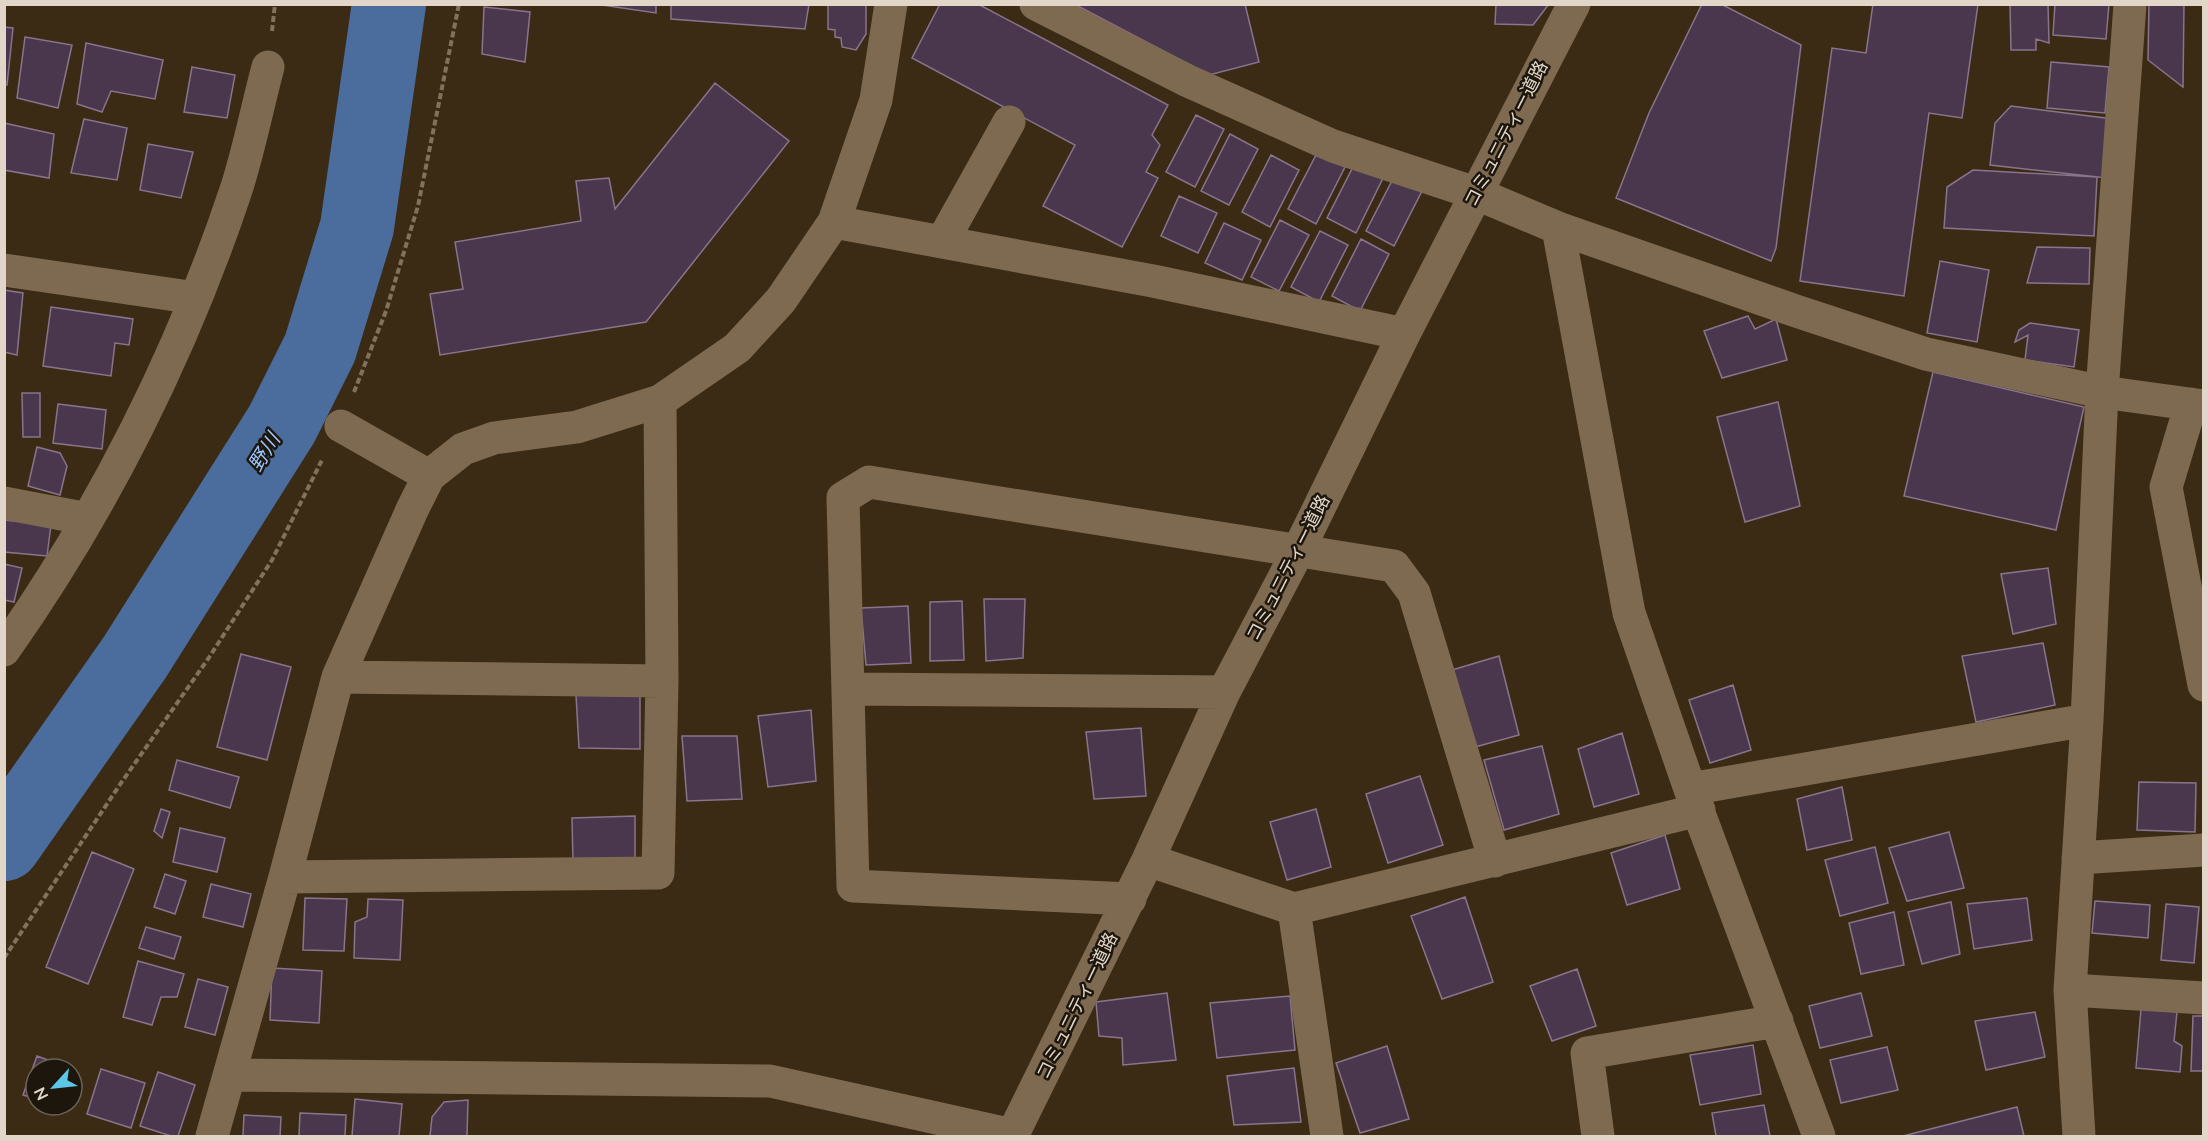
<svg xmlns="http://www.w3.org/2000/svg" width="2208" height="1141" font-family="'Nunito Sans','Noto Sans JP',sans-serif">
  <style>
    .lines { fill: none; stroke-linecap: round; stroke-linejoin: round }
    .river { stroke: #4a6d9d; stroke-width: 74 }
    .building { fill: #4a374d; stroke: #88748c; stroke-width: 1.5 }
    .path { stroke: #80725f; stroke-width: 4; stroke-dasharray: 6 3; stroke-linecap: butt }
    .minor { stroke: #7e6a51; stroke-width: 33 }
    .labels { text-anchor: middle; stroke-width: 5; stroke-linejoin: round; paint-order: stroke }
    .street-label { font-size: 18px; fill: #e1d6c8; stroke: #1d160c }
    .water-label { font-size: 20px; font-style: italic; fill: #9bc5fe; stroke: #1d160c }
  </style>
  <rect width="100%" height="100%" fill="#3c2b14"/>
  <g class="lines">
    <!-- river -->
    <path class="river" d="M4 844 135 657 282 424 320 348 357 227 389 4"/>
  </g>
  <!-- building -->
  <path class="building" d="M595 4H656V13Z
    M671 4H809L805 29 671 19Z
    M828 4H866V34L856 50 842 47 841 38 835 37V30L828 29Z
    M940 4H978L1168 105 1152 135 1160 145 1146 172 1158 178 1122 247 1043 206 1075 145 912 58Z
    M1074 4H1245L1259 62 1209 75Z
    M1496 4H1549L1533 25 1495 24Z
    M1702 4H1721L1801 45 1776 248 1771 261 1616 198 1649 113Z
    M1873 4H1978L1962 118 1929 113 1904 296 1800 281 1832 48 1866 53Z
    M2010 4H2048L2049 43 2036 39V50H2011Z
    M2055 4H2109L2106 39 2053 35Z
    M2149 4H2184L2183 87 2148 60Z
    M484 7 530 12 525 62 482 54Z
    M4 27 13 28 7 85H4Z
    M25 37 72 45 58 108 17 98Z
    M86 43 163 60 155 99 111 91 102 112 77 104Z
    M2051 62 2109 67 2105 113 2047 108Z
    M192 67 235 75 227 118 184 112Z
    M715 83 789 141 646 322 440 355 430 294 463 289 455 242 581 221 576 181 609 178 615 209Z
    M2011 106 2113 119 2107 178 1990 165 1995 123Z
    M1196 115 1224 129 1195 187 1166 172Z
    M84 119 127 128 117 180 71 173Z
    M4 123 54 134 49 178 4 170Z
    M1230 134 1258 149 1229 205 1201 191Z
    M148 144 193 152 181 198 140 190Z
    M1317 153 1345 167 1316 224 1288 209Z
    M1271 155 1299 170 1270 227 1242 212Z
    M1356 161 1384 176 1356 233 1327 218Z
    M1973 170 2097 177 2094 236 1944 228 1947 187Z
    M1395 175 1423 189 1394 246 1366 231Z
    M1179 196 1217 213 1198 253 1161 236Z
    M1280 220 1309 235 1279 291 1251 277Z
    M1224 223 1261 240 1242 280 1205 263Z
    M1320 231 1348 245 1319 302 1291 287Z
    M1361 239 1389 254 1360 311 1332 296Z
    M2037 247 2090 248 2089 284 2027 283Z
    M1940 261 1989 270 1977 342 1927 333Z
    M4 290 23 293 17 355 4 352Z
    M51 307 133 319 129 345 115 343 111 376 43 366Z
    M1748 316 1755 329 1776 319 1787 360 1722 378 1704 331Z
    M2030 323 2079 330 2074 367 2025 360 2028 335 2015 342 2019 330Z
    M1933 372 2084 407 2056 530 1904 496Z
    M22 393H40V437H23Z
    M1778 402 1800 506 1745 522 1717 417Z
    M58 404 106 410 102 449 53 443Z
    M37 447 60 453 67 466 60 495 28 486Z
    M4 520 51 525 47 556 4 552Z
    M4 564 22 568 14 602 4 600Z
    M2048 568 2056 624 2013 634 2001 574Z
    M984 599H1025L1023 658 986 661Z
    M962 601 964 660 930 661V602Z
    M908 606 911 663 866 665 861 608Z
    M2043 643 2055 705 1976 722 1962 656Z
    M241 654 291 667 267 760 217 747Z
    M1499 656 1519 735 1475 747 1452 670Z
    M1733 685 1751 750 1710 763 1689 700Z
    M576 695 640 696V749L579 748Z
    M811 710 816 781 768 787 758 716Z
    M1141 728 1146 796 1094 799 1086 732Z
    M1622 733 1639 794 1594 807 1578 749Z
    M682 736H737L742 799 687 801Z
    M1542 746 1559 814 1504 830 1484 760Z
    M177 760 239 777 230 808 169 790Z
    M1420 776 1443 845 1388 863 1366 794Z
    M2139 782 2196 783 2195 832 2137 830Z
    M1842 787 1852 840 1807 850 1797 799Z
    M161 809 170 812 162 838 154 831Z
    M1316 809 1331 867 1287 880 1270 822Z
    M635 816V862H573L572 818Z
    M180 828 225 838 217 872 173 862Z
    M1949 832 1964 888 1907 901 1889 848Z
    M1665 835 1680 889 1627 905 1611 853Z
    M1875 847 1888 903 1840 916 1825 860Z
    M92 852 134 869 88 984 46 967Z
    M165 874 186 881 175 914 154 907Z
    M211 884 251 894 243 927 203 917Z
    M1465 897 1493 982 1442 999 1411 916Z
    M305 898 347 899 344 951 303 950Z
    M2027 898 2032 940 1974 949 1967 904Z
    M368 899 403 900 400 960 354 958 355 922 367 917Z
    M2095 901 2150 905 2148 938 2092 933Z
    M1951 902 1960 954 1922 964 1908 912Z
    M2166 904 2199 907 2194 963 2161 960Z
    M1894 912 1904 965 1861 974 1849 923Z
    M146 927 181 937 174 959 139 948Z
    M138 961 184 974 177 997H161L152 1025 123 1017Z
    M272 968 322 971 319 1023 270 1020Z
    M1577 969 1596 1026 1552 1041 1530 986Z
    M198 979 228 987 215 1035 185 1027Z
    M1167 993 1176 1060 1123 1065 1122 1038 1099 1036 1096 1002Z
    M1861 993 1872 1036 1820 1048 1809 1006Z
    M1290 996 1295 1050 1217 1058 1210 1003Z
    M2141 1009 2177 1012 2174 1041 2182 1046 2180 1072 2136 1068Z
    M2035 1012 2045 1057 1986 1070 1975 1021Z
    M2193 1016H2204V1071H2191Z
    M1753 1045 1761 1094 1700 1105 1690 1055Z
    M1387 1046 1409 1119 1360 1133 1336 1063Z
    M1887 1047 1898 1090 1841 1103 1830 1060Z
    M37 1056 72 1069H36V1099L23 1095Z
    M1294 1068 1301 1122 1234 1125 1227 1076Z
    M101 1069 145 1083 131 1128 87 1114Z
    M158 1072 195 1085 178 1136H171L140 1126Z
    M355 1099 402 1104 399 1136H352Z
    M468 1100 467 1136H430L432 1117 444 1102Z
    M1764 1105 1770 1136H1716L1712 1113Z
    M2017 1107 2024 1136H1903Z
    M300 1113 346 1115 345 1136H299Z
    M244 1115 281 1117 280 1136H243Z"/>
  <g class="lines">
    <!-- path -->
    <path class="path" d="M272 31 275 4
      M354 392 386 311 418 206 459 4
      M4 958 121 783 208 659 272 560 323 458"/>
    <!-- minor -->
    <path class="minor" d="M1036 4 1188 81 1333 146 1475 193 1558 228 1793 310 1926 354 2102 392 2204 406
      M834 222 1153 281 1404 334
      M1558 228 1629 613 1690 789 1819 1136
      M942 242 1009 122
      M4 270 196 298
      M2191 404 2166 487 2204 685
      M341 426 429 476
      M4 503 88 519
      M4 650C103 510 182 352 236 190 249 150 257 108 268 67
      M338 677 662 681
      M848 689 1224 692
      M1690 789 2087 720
      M2078 858 2204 850
      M1148 860 1294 909 1699 810
      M285 877 658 873 662 681 660 401
      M1130 899 853 886 843 498 869 482 1394 566 1414 593 1495 861
      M1294 909 1327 1136
      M2070 990 2204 998
      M230 1075 770 1081 1013 1135
      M212 1136 285 877 338 677 412 510 429 476 463 449 494 438 577 427 660 401 737 348 781 300 834 222 876 100 891 4
      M1012 1136 1148 860 1224 692 1299 549 1404 334 1574 4
      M1598 1136 1587 1053 1777 1021
      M2079 1136 2070 990 2087 720 2102 392 2130 4"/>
  </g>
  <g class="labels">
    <!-- street labels -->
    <g class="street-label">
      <text transform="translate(1506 134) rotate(-63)" y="6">コミュニティー道路</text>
      <text transform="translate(1288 568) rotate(-63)" y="6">コミュニティー道路</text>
      <text transform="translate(1077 1006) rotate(-64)" y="6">コミュニティー道路</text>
    </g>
    <!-- water labels -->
    <g class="water-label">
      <text transform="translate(264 452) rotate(-58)" y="7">野川</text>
    </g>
  </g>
  <!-- border -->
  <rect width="2208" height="1141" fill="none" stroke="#e1d6c8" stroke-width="12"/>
  <!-- north arrow -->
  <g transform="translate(54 1087) rotate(243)"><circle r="28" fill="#1d160c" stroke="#6b6357" stroke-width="1.5"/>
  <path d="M0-4.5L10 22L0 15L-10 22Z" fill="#5cc7e8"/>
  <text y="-9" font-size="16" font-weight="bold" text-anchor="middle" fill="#e1d6c8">N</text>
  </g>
</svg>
